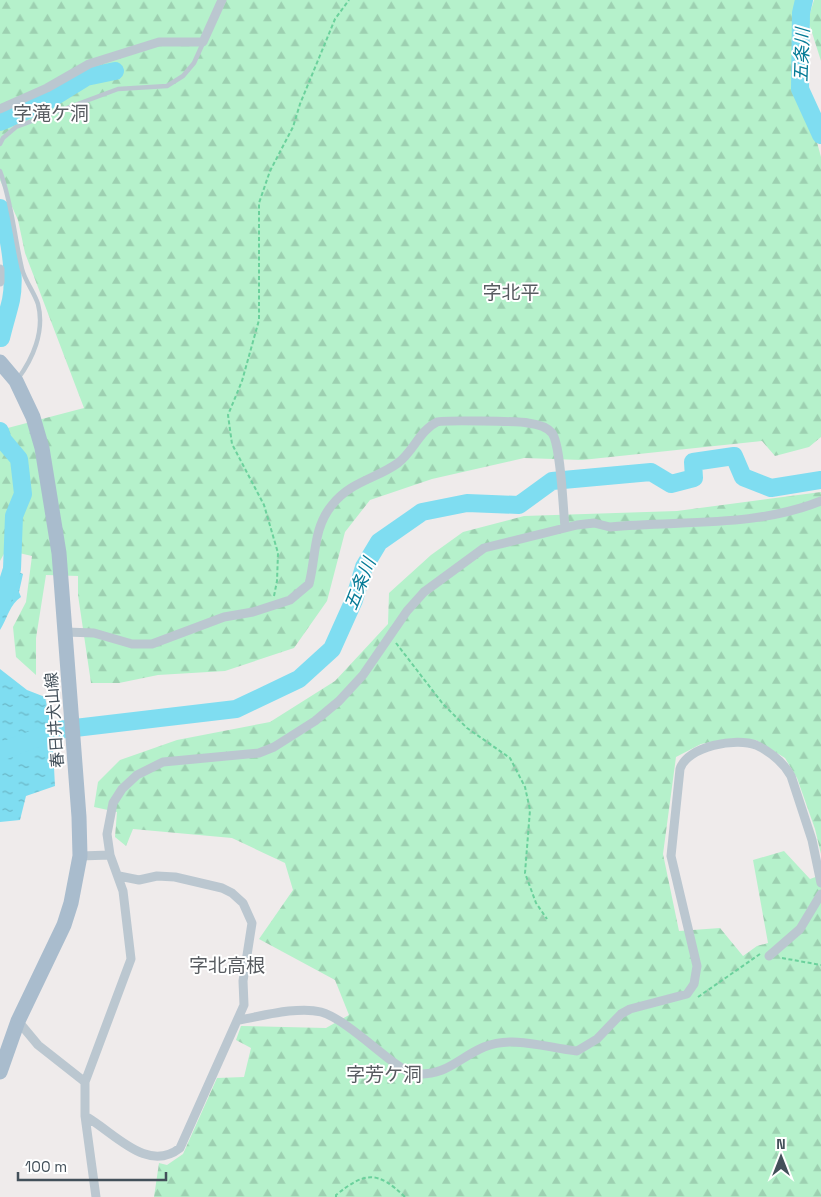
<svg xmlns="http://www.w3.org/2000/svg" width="821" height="1197" font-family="'Space Grotesk','Noto Sans JP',sans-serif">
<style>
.forest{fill:url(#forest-firs)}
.water{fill:url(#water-ripples)}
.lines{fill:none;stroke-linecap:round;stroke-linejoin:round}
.river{stroke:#7fddf1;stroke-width:18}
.path{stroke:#6bd19c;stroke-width:2;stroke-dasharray:4 2.5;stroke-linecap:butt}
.lane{stroke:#bbc7d0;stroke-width:4.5}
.street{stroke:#bbc7d0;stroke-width:9}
.primary{stroke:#a9bccd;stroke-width:15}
.labels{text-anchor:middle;stroke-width:4;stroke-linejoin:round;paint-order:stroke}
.street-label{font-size:16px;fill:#43505a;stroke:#fff}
.water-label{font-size:18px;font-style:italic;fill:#057b96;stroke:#fff}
.quarter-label{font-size:19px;fill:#585c61;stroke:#fff}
</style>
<defs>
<pattern id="forest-firs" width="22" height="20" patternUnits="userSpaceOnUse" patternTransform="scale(1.25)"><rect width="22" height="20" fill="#b5f1cb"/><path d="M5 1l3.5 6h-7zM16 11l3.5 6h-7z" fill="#9dd0b1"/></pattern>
<pattern id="water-ripples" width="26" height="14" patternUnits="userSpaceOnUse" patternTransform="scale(1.25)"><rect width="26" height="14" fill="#7fddf1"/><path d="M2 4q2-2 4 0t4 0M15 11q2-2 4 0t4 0" fill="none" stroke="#6ab6c6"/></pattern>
</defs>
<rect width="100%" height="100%" fill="#efebeb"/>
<path class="forest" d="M0,0H798L795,6L798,73L821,157V437L809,447L775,456L762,441L582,460L524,458L432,479L370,500L345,532L327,601L294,648L225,671L158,675L119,683H91L78,595V576L46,575L36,638V675L16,657L13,627L26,602L32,556L6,550L0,561V430L84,408L25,253L18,220L0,180Z
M814,0H821V61L808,20Z
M821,492V854L815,829L797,778L785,758L756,740L727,739L701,744L676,757L663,854L679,931L720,928L743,956L757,946L768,943L753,860L784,851L810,879L821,875V1197H154L159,1163L167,1165L183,1154L217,1078L244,1077L251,1048L236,1040L241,1026L326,1028L349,1015L335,980L259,939L293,890L285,863L232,838L133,829L126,846L115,837L117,812L94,807L98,782L120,760L177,740L270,722L335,681L388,624L389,593L431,555L463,532L524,516L677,511Z"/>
<path class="water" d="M4,565L23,574L19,592L21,597C10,604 7,619 0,630V583Z
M0,669L27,690L45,697L52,730L55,786L26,796L20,820L0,822Z"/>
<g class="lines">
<path class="river" d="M804,0L801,13L800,89L821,135
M0,122L44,103L86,77L115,71
M0,208C9,232 16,275 11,300C8,313 4,325 1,338
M0,431L3,440L19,459L23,494L14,516L12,569L0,607
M0,752L58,730L236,709L299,679L332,649L354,600L364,567L379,542L422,512L467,503L519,505L552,481L651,472L671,484L694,478L693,462L734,456L743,477L771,488L821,480"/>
<path class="path" d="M274,596L277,581L278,553L264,505L232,444L228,415L242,381L259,320V203L270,171L293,127L300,104L335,19L349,0
M396,643L443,704L467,728L510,758L525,787L530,810L525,873L536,903L547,919
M782,958L821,965
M698,997L760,954
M336,1197V1195C365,1172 377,1170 405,1197"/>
<path class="lane" d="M0,144L3,138L16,127L118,89L167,86L183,76L194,63L203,43
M0,171C12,203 14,235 22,269C25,281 34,292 38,304C45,331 33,359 17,380"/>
<path class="street" d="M0,109L47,88L89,64L159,42H203L222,0
M0,269V282
M66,632L94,633L132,644H152L224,617L253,612L290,600L309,584C316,557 313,528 332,505C351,481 376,479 398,463C413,452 420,430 437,422C443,420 519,421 528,423C536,424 547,427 552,433C561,445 563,509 565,527
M80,856L110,855
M769,956L800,929L821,894
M239,1020C262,1016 298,1006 321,1012C350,1020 398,1073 415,1074C447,1076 458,1058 484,1047C514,1035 547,1048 577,1051L597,1039L621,1014L630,1009L687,994L694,984L697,966L671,856L680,769C687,746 737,737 756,745C771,752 783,762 791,776L812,840L821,883
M18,1021L38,1045L85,1082
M85,1116C114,1132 147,1174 180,1148L244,1005L243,981L252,923L243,903L232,893L222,888L175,877L157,876L139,880L119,876
M96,1197L85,1116V1082L131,959L123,891L110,855L107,834L113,803L122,789L137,775L163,762L259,753L274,747L315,721L339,701L363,675L407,611L424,592L484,548L577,525L594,523L610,527C680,520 754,528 821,501"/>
<path class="primary" d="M0,362L16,381L33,417L42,448L59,553L79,817L80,856L71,903L64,925L18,1021L0,1072"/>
</g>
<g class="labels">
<g class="street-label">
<text transform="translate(54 720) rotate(-94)" y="6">春日井犬山線</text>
</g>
<g class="water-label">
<text transform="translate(802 55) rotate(-88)" y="6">五条川</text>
<text transform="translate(360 584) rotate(-68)" y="6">五条川</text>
</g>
<g class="quarter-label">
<text x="51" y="120">字滝ケ洞</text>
<text x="511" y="299">字北平</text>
<text x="227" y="972">字北高根</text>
<text x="384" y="1081">字芳ケ洞</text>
</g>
</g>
<g transform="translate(781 1157)" stroke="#ffffff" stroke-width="4" paint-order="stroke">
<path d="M0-4L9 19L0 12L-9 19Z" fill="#43505a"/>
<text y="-8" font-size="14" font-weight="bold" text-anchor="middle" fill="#43505a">N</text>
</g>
<path d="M18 1172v8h148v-8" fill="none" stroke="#43505a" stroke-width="2.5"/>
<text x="25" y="1172" font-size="15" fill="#43505a" stroke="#ffffff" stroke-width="4" paint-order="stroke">100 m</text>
</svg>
